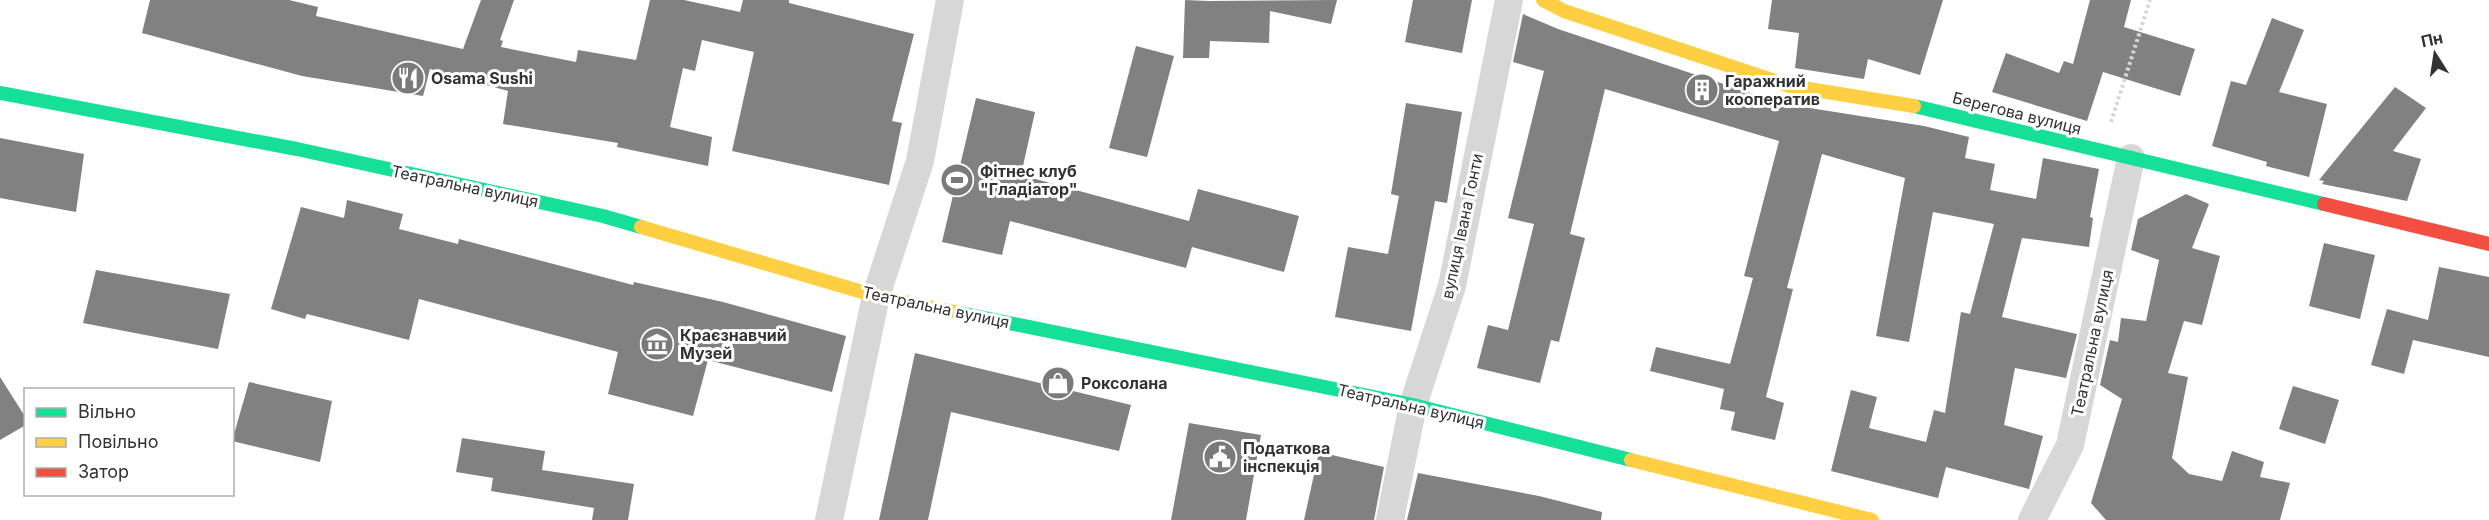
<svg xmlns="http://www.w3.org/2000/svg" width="2489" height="520" font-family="Inter,sans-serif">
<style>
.building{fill:#818181}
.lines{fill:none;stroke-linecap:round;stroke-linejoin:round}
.path{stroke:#d6d6d6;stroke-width:4;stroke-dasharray:3 3;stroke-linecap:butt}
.street{stroke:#d7d7d7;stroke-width:28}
.fast{stroke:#16e098;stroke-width:14}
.slow{stroke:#ffcf43;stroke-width:14}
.jam{stroke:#f24e42;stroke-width:14}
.labels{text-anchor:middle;stroke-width:6;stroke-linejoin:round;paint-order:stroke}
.poi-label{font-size:16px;font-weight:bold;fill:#333;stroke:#fff;text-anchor:start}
.street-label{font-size:16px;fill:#333;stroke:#fff}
</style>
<rect width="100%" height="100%" fill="#fff"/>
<path class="building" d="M150,0H289L318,7L316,16L463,49L481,0H514L500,40L503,41L501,47L576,62L578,50L636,60L650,0H684L740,12L743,0H789V3L914,34L892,121L902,123L889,185L732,151L754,52L702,40L695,71L683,68L670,127L712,137L708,166L617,147L618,143L503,124L508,91L430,69L423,96L302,76L142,33Z
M1185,0L1208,1L1337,0L1331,24L1270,11L1269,43L1210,41L1209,58H1183Z
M1413,0H1472L1462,53L1405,42Z
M1772,0H1943L1920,75L1868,59L1864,79L1795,68L1799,33L1768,29Z
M2090,0H2131L2124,27L2195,49L2180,96L2103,72L2087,121L1992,92L2006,53L2059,73L2064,61L2073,64Z
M1523,14L1558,29L1784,104L1924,126L1969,137L1965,158L1995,164L1990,190L2036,199L2043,158L2099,169L2090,217L2093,218L2089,247L2022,238L2002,317L2077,334L2066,378L2015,368L2004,425L2043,436L2029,489L1946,467L1938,498L1831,471L1851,390L1877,397L1869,428L1926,442L1934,410L1945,413L1961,312L1970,314L1994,224L1933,212L1909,342L1876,336L1905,178L1822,154L1787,288L1793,289L1766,397L1784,403L1775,440L1731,430L1735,412L1720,409L1724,389L1650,371L1656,347L1730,364L1753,278L1744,276L1779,141L1605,89L1570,234L1585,238L1559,342L1551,340L1540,383L1477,368L1488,325L1508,330L1534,224L1508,218L1544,71L1513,62Z
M2272,18L2304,30L2279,92L2327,104L2309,177L2266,166L2267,162L2212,146L2231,81L2246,85Z
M1136,46L1174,56L1147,157L1109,148Z
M2395,87L2426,108L2393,151L2421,159L2407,201L2322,184L2324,181L2319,180Z
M976,98L1035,112L1021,175L1189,221L1198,189L1299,216L1284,272L1192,247L1186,268L1010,221L1002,255L942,242Z
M1406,103L1462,112L1447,203L1435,201L1411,331L1335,317L1348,247L1388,254L1399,196L1391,194Z
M0,138L84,154L76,212L0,198Z
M2186,194L2209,204L2192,248L2220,256L2202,325L2184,321L2168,373L2188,377L2172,458L2189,474L2222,481L2232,451L2264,462L2260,477L2290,483L2280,520H2106L2091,503L2122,399L2100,385L2110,340L2118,342L2121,318L2146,321L2159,260L2131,250L2138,219Z
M347,200L403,214L399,229L458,244L459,239L633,285L634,282L723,302L846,336L832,392L708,360L693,416L608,394L618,352L419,299L409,340L307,314L305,319L271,309L301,207L344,218Z
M2324,243L2375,255L2360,319L2309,306Z
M2439,267L2489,277V357L2413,340L2404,374L2371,365L2387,309L2428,320Z
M96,270L230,294L218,349L83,323Z
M915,353L1131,405L1119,451L951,412L928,520H879Z
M0,377L26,418V425L0,440Z
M249,382L332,401L320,462L232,441Z
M2293,386L2339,400L2325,444L2279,429Z
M1189,423L1261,435L1246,520H1171Z
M462,438L545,451L542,470L634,484L628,520H592L594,508L491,491L493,478L456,472Z
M1319,452L1384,467L1374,520H1304Z
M1418,473L1539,496L1602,512L1601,520H1407Z"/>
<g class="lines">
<path class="path" d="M2111,122L2150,0"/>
<path class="street" d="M829,520L876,296L920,161L950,0
M1390,520L1413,405L1452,286L1509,0
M2032,520L2070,445L2131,158"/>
<path class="fast" d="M0,93L297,149L603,216L641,227
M1914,106L2324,204
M960,313L1413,405L1631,460"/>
<path class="slow" d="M1543,0L1564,11L1790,86L1914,106
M641,227L876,296L960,313
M1631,460L1872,520"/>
<path class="jam" d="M2324,204L2489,244"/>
</g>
<defs>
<g id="restaurant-disc" transform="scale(1.725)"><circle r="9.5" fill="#7a7a7a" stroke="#fff"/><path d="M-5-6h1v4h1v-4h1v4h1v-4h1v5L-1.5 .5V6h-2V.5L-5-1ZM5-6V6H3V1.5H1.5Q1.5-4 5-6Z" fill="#fff"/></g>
<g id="building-disc" transform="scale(1.725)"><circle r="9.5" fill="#7a7a7a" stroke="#fff"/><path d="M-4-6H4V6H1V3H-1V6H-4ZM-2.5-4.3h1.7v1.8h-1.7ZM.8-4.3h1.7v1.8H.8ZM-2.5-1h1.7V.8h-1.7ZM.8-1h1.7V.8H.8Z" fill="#fff"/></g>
<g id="stadium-disc" transform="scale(1.725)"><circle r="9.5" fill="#7a7a7a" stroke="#fff"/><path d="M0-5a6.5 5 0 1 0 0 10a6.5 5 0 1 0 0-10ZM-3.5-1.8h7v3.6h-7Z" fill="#fff"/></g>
<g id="museum-disc" transform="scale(1.725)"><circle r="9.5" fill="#7a7a7a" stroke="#fff"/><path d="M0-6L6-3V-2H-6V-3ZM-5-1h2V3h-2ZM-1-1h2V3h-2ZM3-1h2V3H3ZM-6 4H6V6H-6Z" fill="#fff"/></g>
<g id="shop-disc" transform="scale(1.725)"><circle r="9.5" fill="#7a7a7a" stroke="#fff"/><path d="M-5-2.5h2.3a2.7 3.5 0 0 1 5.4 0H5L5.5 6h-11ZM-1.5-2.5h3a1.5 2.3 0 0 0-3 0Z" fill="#fff"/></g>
<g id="civic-disc" transform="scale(1.725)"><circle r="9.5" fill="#7a7a7a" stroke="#fff"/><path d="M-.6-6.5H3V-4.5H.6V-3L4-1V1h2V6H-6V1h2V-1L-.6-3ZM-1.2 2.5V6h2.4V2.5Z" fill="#fff"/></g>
</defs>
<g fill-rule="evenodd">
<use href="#restaurant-disc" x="408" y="78"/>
<use href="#building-disc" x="1702" y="90"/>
<use href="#stadium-disc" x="957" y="180"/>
<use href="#museum-disc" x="657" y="344"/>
<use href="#shop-disc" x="1058" y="383"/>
<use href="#civic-disc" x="1220" y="457"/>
</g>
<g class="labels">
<g class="poi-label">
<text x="431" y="84">Osama Sushi</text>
<text x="1725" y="87">Гаражний<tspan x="1725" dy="18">кооператив</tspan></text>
<text x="980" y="177">Фітнес клуб<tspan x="980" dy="18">"Гладіатор"</tspan></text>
<text x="680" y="341">Краєзнавчий<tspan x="680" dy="18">Музей</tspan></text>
<text x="1081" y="389">Роксолана</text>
<text x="1243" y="454">Податкова<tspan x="1243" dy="18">інспекція</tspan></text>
</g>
<g class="street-label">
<text transform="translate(2017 113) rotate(14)" y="6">Берегова вулиця</text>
<text transform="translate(465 186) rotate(12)" y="6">Театральна вулиця</text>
<text transform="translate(1462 226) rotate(-78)" y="6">вулиця Івана Гонти</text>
<text transform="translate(936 307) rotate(12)" y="6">Театральна вулиця</text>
<text transform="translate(2092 343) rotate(-78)" y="6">Театральна вулиця</text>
<text transform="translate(1411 406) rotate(13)" y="6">Театральна вулиця</text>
</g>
</g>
<rect x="24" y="388" width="210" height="108" fill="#ffffff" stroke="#adadad" stroke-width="1.5"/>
<rect x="36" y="408" width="30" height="9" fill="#16e098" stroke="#adadad" stroke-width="1.5"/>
<text x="78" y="418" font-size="18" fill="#333333">Вільно</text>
<rect x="36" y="438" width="30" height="9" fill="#ffcf43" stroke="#adadad" stroke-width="1.5"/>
<text x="78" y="448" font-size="18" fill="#333333">Повільно</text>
<rect x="36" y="468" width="30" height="9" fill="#f24e42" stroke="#adadad" stroke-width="1.5"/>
<text x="78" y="478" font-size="18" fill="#333333">Затор</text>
<g transform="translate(2435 54) rotate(348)" stroke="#ffffff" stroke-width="4.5" paint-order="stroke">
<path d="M0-4.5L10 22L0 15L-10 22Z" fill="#333333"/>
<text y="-9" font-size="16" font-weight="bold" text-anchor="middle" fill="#333333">Пн</text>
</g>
</svg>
